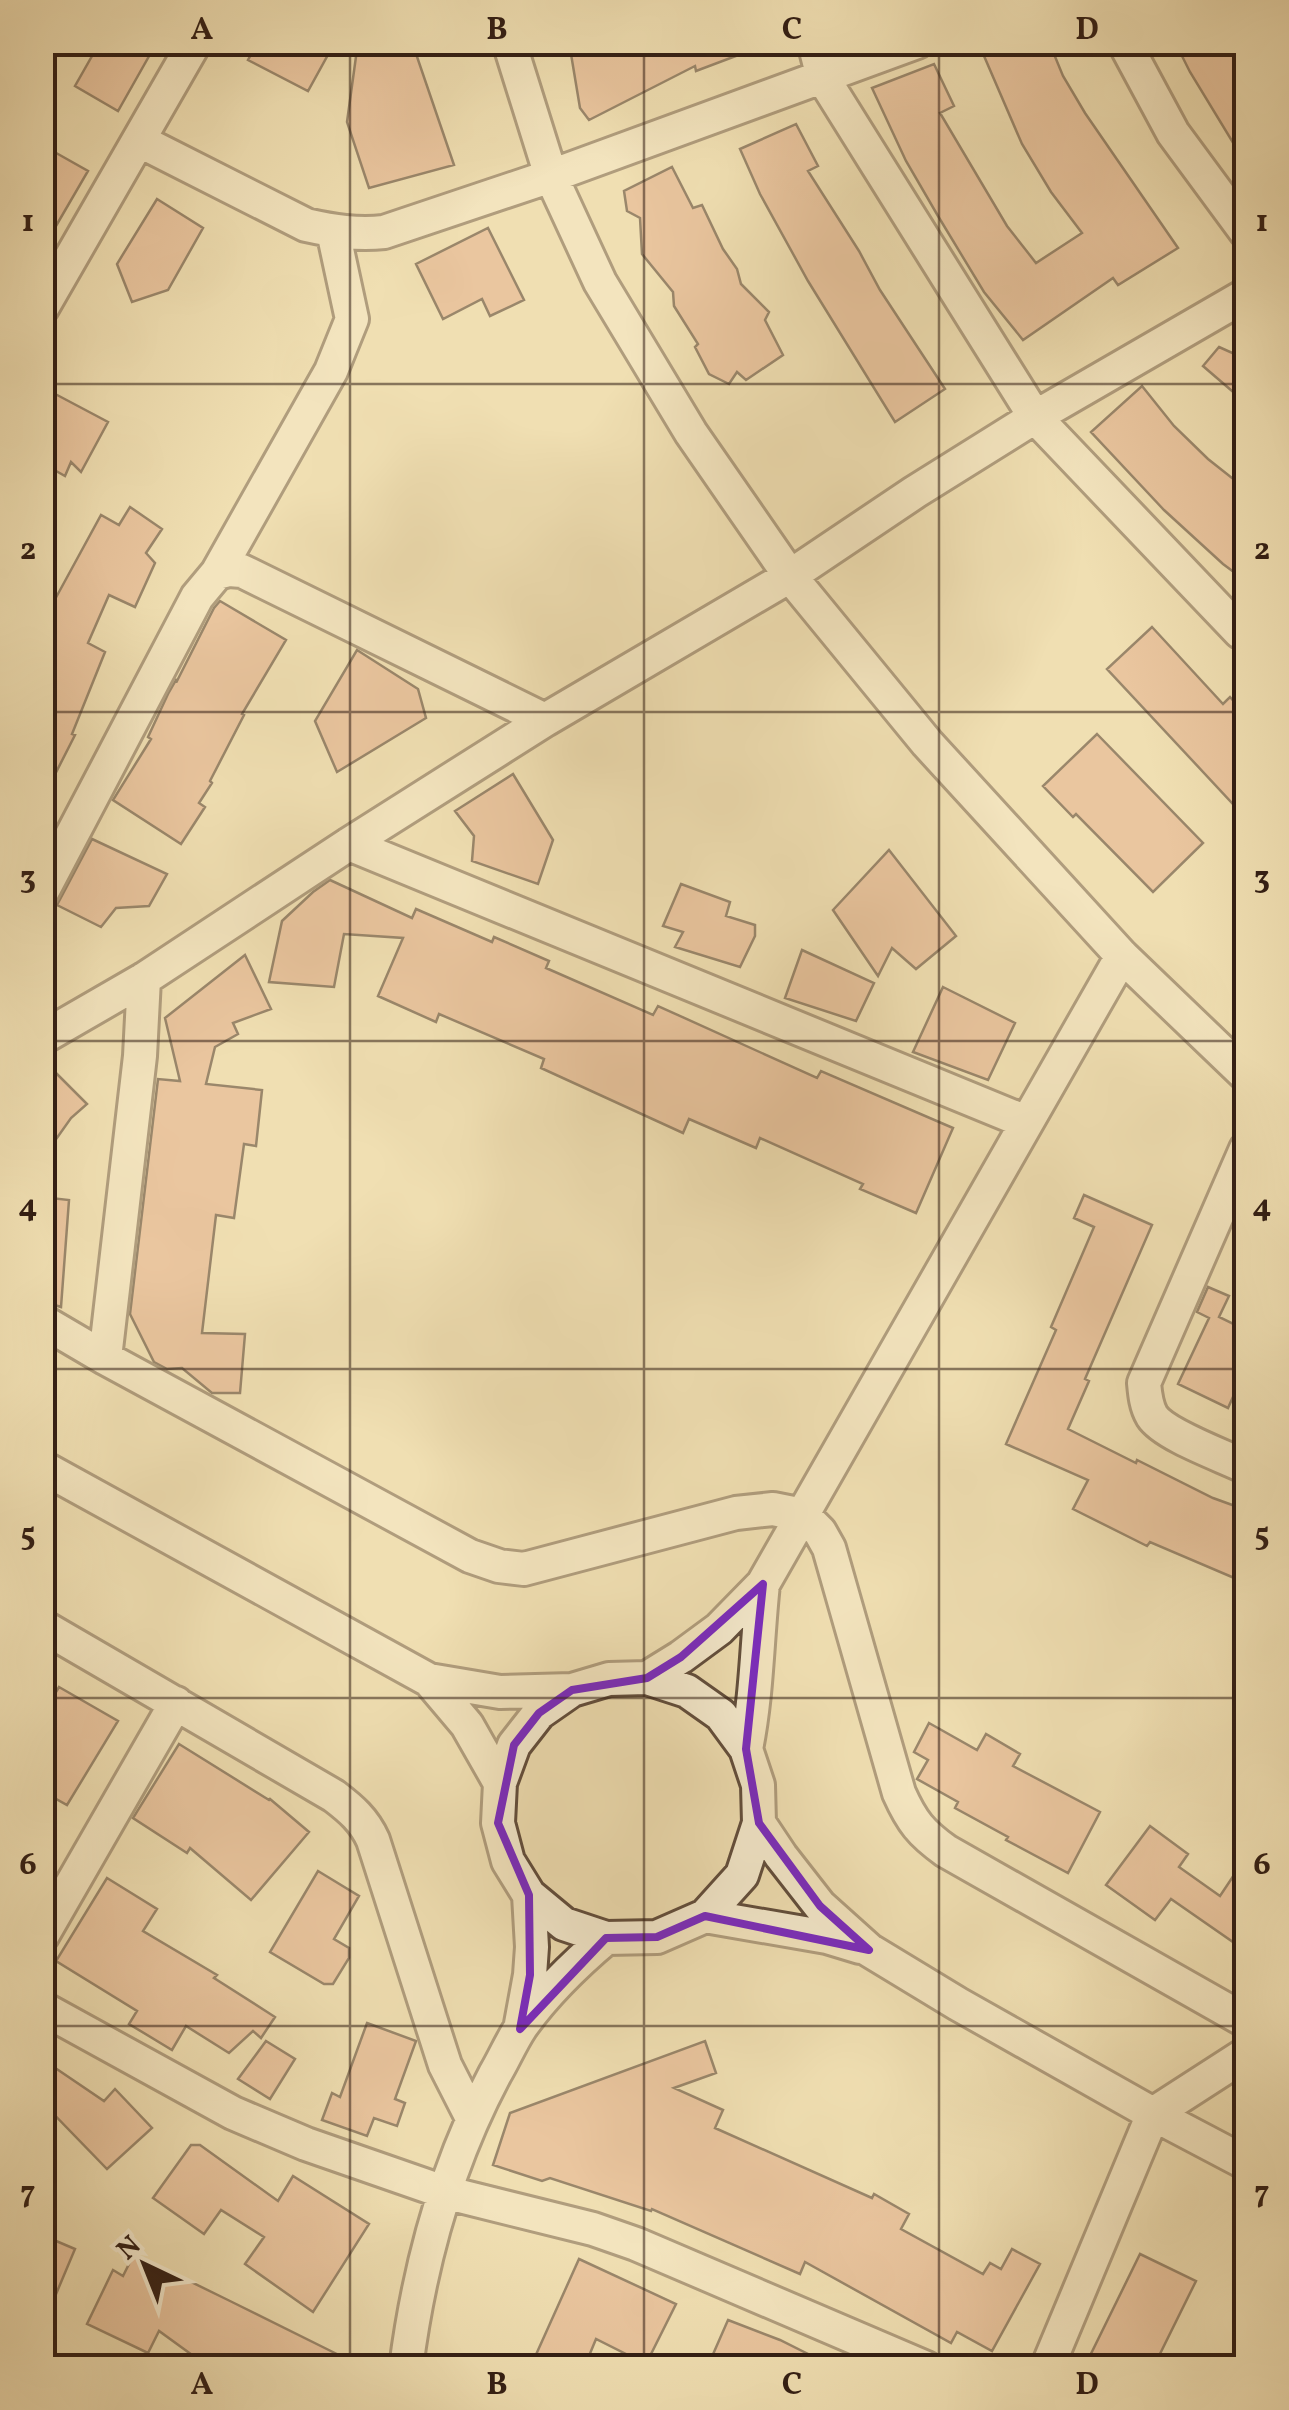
<svg xmlns="http://www.w3.org/2000/svg" width="1289" height="2410" font-family="Vollkorn,serif">
<style>
.building{fill:#e3a887;stroke:#321e14;stroke-width:2.5}
.lines{fill:none;stroke-linecap:round;stroke-linejoin:round}
.minor-casing{stroke:#624e3c;stroke-width:38}
.minor{stroke:#f5eacd;stroke-width:32}
.marked{fill:none;stroke:#7b2cbf;stroke-width:8;stroke-linejoin:round}
.grid{fill:none;stroke:#321e14;stroke-width:2.5;stroke-opacity:0.55}
.neatline{fill:none;stroke:#321e14;stroke-width:4}
.grid-label{font-size:32px;text-anchor:middle;font-weight:bold;fill:#321e14}
</style>
<rect width="100%" height="100%" fill="#f0dfb2"/>
<filter id="stains"><feTurbulence type="fractalNoise" baseFrequency=".002" numOctaves="4"/><feColorMatrix values="0 0 0 0 .2 0 0 0 0 .09 0 0 0 0 .02 0 0 0 .5 -.17"/></filter>
<radialGradient id="worn" r=".72"><stop offset=".6" stop-color="#630" stop-opacity="0"/><stop offset="1" stop-color="#630" stop-opacity=".3"/></radialGradient>
<path class="building" d="M100,42H157L118,111L75,86Z
M258,42H335L308,91L248,60Z
M358,42H412L454,165L369,188L347,122Z
M569,42H765V45L696,71L695,66L589,120L580,108Z
M978,42H1049L1063,76L1085,113L1178,248L1118,285L1113,278L1023,340L984,292L938,216L906,161L872,88L934,64L954,106L940,113L1007,226L1036,263L1082,233L1051,192L1022,144Z
M1175,42H1246V164L1190,72Z
M796,124L818,166L808,171L859,251L880,290L945,389L895,422L808,281L760,194L740,149Z
M42,145L88,171L42,250Z
M672,167L693,208L702,205L723,249L737,269L741,284L769,312L765,320L783,355L746,380L737,372L729,384L709,374L695,347L698,344L674,306L673,292L642,254L640,218L627,211L624,191Z
M157,199L203,228L168,290L132,302L117,264Z
M488,228L524,300L490,316L482,299L443,319L416,264Z
M1219,347L1246,359V403L1203,366Z
M1142,386L1174,426L1208,459L1246,489V581L1223,564L1164,510L1091,432Z
M42,387L108,422L81,472L71,462L65,476L42,463Z
M130,507L162,529L146,553L155,563L135,607L109,595L88,643L105,652L72,734L75,735L42,800V598L53,603L101,515L119,525Z
M220,601L286,640L242,714L244,715L210,781L212,783L199,803L205,807L181,844L113,800L151,739L148,737L168,694L176,680L177,681L214,608Z
M1152,627L1223,704L1230,697L1246,715V818L1107,669Z
M357,650L418,689L426,718L337,772L315,721Z
M1097,734L1203,843L1153,892L1076,814L1073,817L1043,786Z
M513,774L553,840L538,884L472,861L474,836L455,811Z
M92,839L167,874L149,906L116,908L101,927L57,905Z
M889,850L956,936L916,969L892,948L878,976L833,910Z
M330,880L412,918L416,909L492,942L494,937L549,961L546,968L653,1015L658,1006L817,1078L821,1071L953,1128L916,1213L860,1189L863,1184L760,1138L756,1148L689,1119L683,1133L541,1068L544,1059L439,1014L436,1022L378,996L403,938L344,934L334,987L269,982L282,921L313,892Z
M681,884L730,902L726,916L755,925V936L740,967L675,947L683,932L663,926Z
M802,950L874,983L856,1021L785,998Z
M245,955L271,1009L233,1023L238,1034L215,1047L206,1084L262,1090L256,1146L244,1144L234,1218L216,1215L202,1333L245,1334L240,1393H212L182,1368L167,1369L154,1362L130,1314L158,1079L180,1081L165,1018Z
M943,987L1015,1023L988,1080L913,1052Z
M42,1059L87,1104L71,1118L42,1159Z
M1084,1195L1152,1225L1085,1379L1089,1381L1068,1429L1136,1463L1137,1460L1213,1498L1246,1510V1583L1150,1542L1147,1546L1073,1509L1088,1480L1006,1444L1056,1330L1051,1327L1094,1227L1074,1218Z
M42,1197L69,1200L61,1307L42,1301Z
M1208,1287L1229,1296L1219,1317L1246,1330V1368L1228,1408L1178,1384L1209,1318L1197,1312Z
M59,1687L118,1721L67,1805L42,1791V1715Z
M929,1723L977,1750L986,1734L1020,1754L1013,1766L1100,1812L1068,1873L1006,1840L1008,1837L955,1808L958,1802L917,1779L928,1760L914,1752Z
M179,1744L269,1800L270,1799L309,1832L251,1900L190,1848L187,1853L133,1818Z
M1150,1826L1188,1854L1179,1867L1220,1896L1246,1857V1951L1171,1899L1155,1920L1106,1885Z
M318,1871L359,1896L334,1939L349,1948V1958L333,1984H324L270,1952Z
M107,1878L157,1909L143,1931L217,1975L214,1978L275,2017L261,2038L253,2031L229,2053L186,2026L172,2050L129,2024L137,2011L56,1961Z
M367,2023L416,2041L395,2099L405,2103L397,2126L374,2118L367,2136L322,2120L332,2093L340,2097Z
M266,2041L295,2059L270,2099L238,2079Z
M705,2041L716,2073L674,2088L723,2110L715,2128L872,2198L874,2194L909,2214L901,2229L983,2274L990,2263L1001,2269L1012,2249L1040,2264L992,2351L957,2332L951,2343L805,2262L800,2274L652,2209L651,2211L550,2178L542,2181L493,2165L510,2113Z
M42,2059L104,2101L115,2089L152,2128L107,2169L42,2102Z
M191,2145H200L278,2201L293,2176L369,2224L313,2312L245,2264L264,2237L221,2210L204,2234L153,2198Z
M42,2235L75,2249L43,2325H42Z
M134,2254L230,2301L365,2368H210L159,2331L148,2353L87,2324L113,2270L123,2276Z
M1140,2254L1196,2281L1153,2368H1084Z
M579,2259L676,2304L646,2364L596,2339L584,2368H530Z
M728,2320L780,2340L836,2368H707Z"/>
<g class="lines">
<g class="minor-casing">
<path id="minor" d="M509,42L551,176L600,282L691,433L790,576L927,743L1122,956L1246,1075
M814,42L823,78L1035,417L1240,632L1246,633
M1124,42L1173,133L1246,232
M140,141L306,225C333,231 357,235 384,232L551,176L917,42
M42,308L195,42
M217,573L229,570L242,571L545,720
M349,844L1026,1122
M42,892L197,597L217,573L331,371L352,319L333,231
M42,1038L144,979L349,844L545,720L790,576L915,492L1035,417L1246,295
M1246,1149L1144,1383C1145,1394 1146,1406 1152,1416C1164,1435 1224,1456 1246,1467
M42,1321L105,1358L470,1556L499,1566L524,1569L736,1513L773,1509L803,1515L820,1532L829,1548L899,1793C912,1822 921,1833 946,1851L1246,2021
M105,1358L140,1056L144,979
M42,1467L429,1680L500,1692L572,1690
M42,1626L334,1796C351,1809 364,1820 373,1840L445,2065L472,2118
M647,1678L681,1657L719,1629L763,1584L1122,956
M429,1680L467,1725L500,1783L498,1823L508,1861L529,1895L564,1924L606,1938L657,1937L705,1916L742,1875L759,1823L758,1785L746,1749L721,1715L687,1691L647,1678L609,1679L572,1690L539,1713L514,1745L500,1783
M746,1749C757,1694 757,1639 763,1584
M759,1823L781,1856L820,1906L869,1950L958,2004L1153,2114L1246,2163
M705,1916L827,1937L860,1947
M42,1936L176,1703
M42,2008L233,2113L306,2144L444,2192L593,2229L636,2244L926,2368
M521,2024L530,1975L532,1947L529,1895
M42,2367L43,2368
M406,2368C419,2266 447,2164 495,2074C504,2059 511,2042 521,2027C545,1993 574,1965 606,1938
M1047,2368L1153,2114L1246,2054"/>
</g>
<use href="#minor" class="minor"/>
</g>
<path d="M0 0H1289V2410H0ZM763,1584L746,1749L759,1823L820,1906L869,1950L705,1916L657,1937L606,1938L520,2029L530,1975L529,1895L498,1823L514,1745L539,1713L572,1690L647,1678L681,1657Z" fill="#f0dfb2" fill-opacity=".55" fill-rule="evenodd"/>
<path class="marked" d="M763,1584L746,1749L759,1823L820,1906L869,1950L705,1916L657,1937L606,1938L520,2029L530,1975L529,1895L498,1823L514,1745L539,1713L572,1690L647,1678L681,1657Z"/>
<path class="grid" d="M350,42V2368M644,42V2368M939,42V2368M42,384H1246M42,712H1246M42,1041H1246M42,1369H1246M42,1698H1246M42,2026H1246"/>
<rect width="1289" height="2410" fill="none" stroke="#f0dfb2" stroke-width="110"/>
<g transform="translate(145 2265) rotate(317)" stroke="#f5eacd" stroke-width="8" paint-order="stroke">
<path d="M0-8L18 38L0 25L-18 38Z" fill="#321e14"/>
<text y="-15" font-size="28" font-weight="bold" text-anchor="middle" fill="#321e14">N</text>
</g>
<rect x="55" y="55" width="1179" height="2300" class="neatline"/>
<g class="grid-label">
<text x="202" y="39">A</text>
<text x="497" y="39">B</text>
<text x="792" y="39">C</text>
<text x="1087" y="39">D</text>
<text x="28" y="231">1</text>
<text x="1262" y="231">1</text>
<text x="28" y="559">2</text>
<text x="1262" y="559">2</text>
<text x="28" y="888">3</text>
<text x="1262" y="888">3</text>
<text x="28" y="1216">4</text>
<text x="1262" y="1216">4</text>
<text x="28" y="1545">5</text>
<text x="1262" y="1545">5</text>
<text x="28" y="1874">6</text>
<text x="1262" y="1874">6</text>
<text x="28" y="2202">7</text>
<text x="1262" y="2202">7</text>
<text x="202" y="2394">A</text>
<text x="497" y="2394">B</text>
<text x="792" y="2394">C</text>
<text x="1087" y="2394">D</text>
</g>
<rect width="100%" height="100%" filter="url(#stains)"/>
<rect width="100%" height="100%" fill="url(#worn)"/>
</svg>
